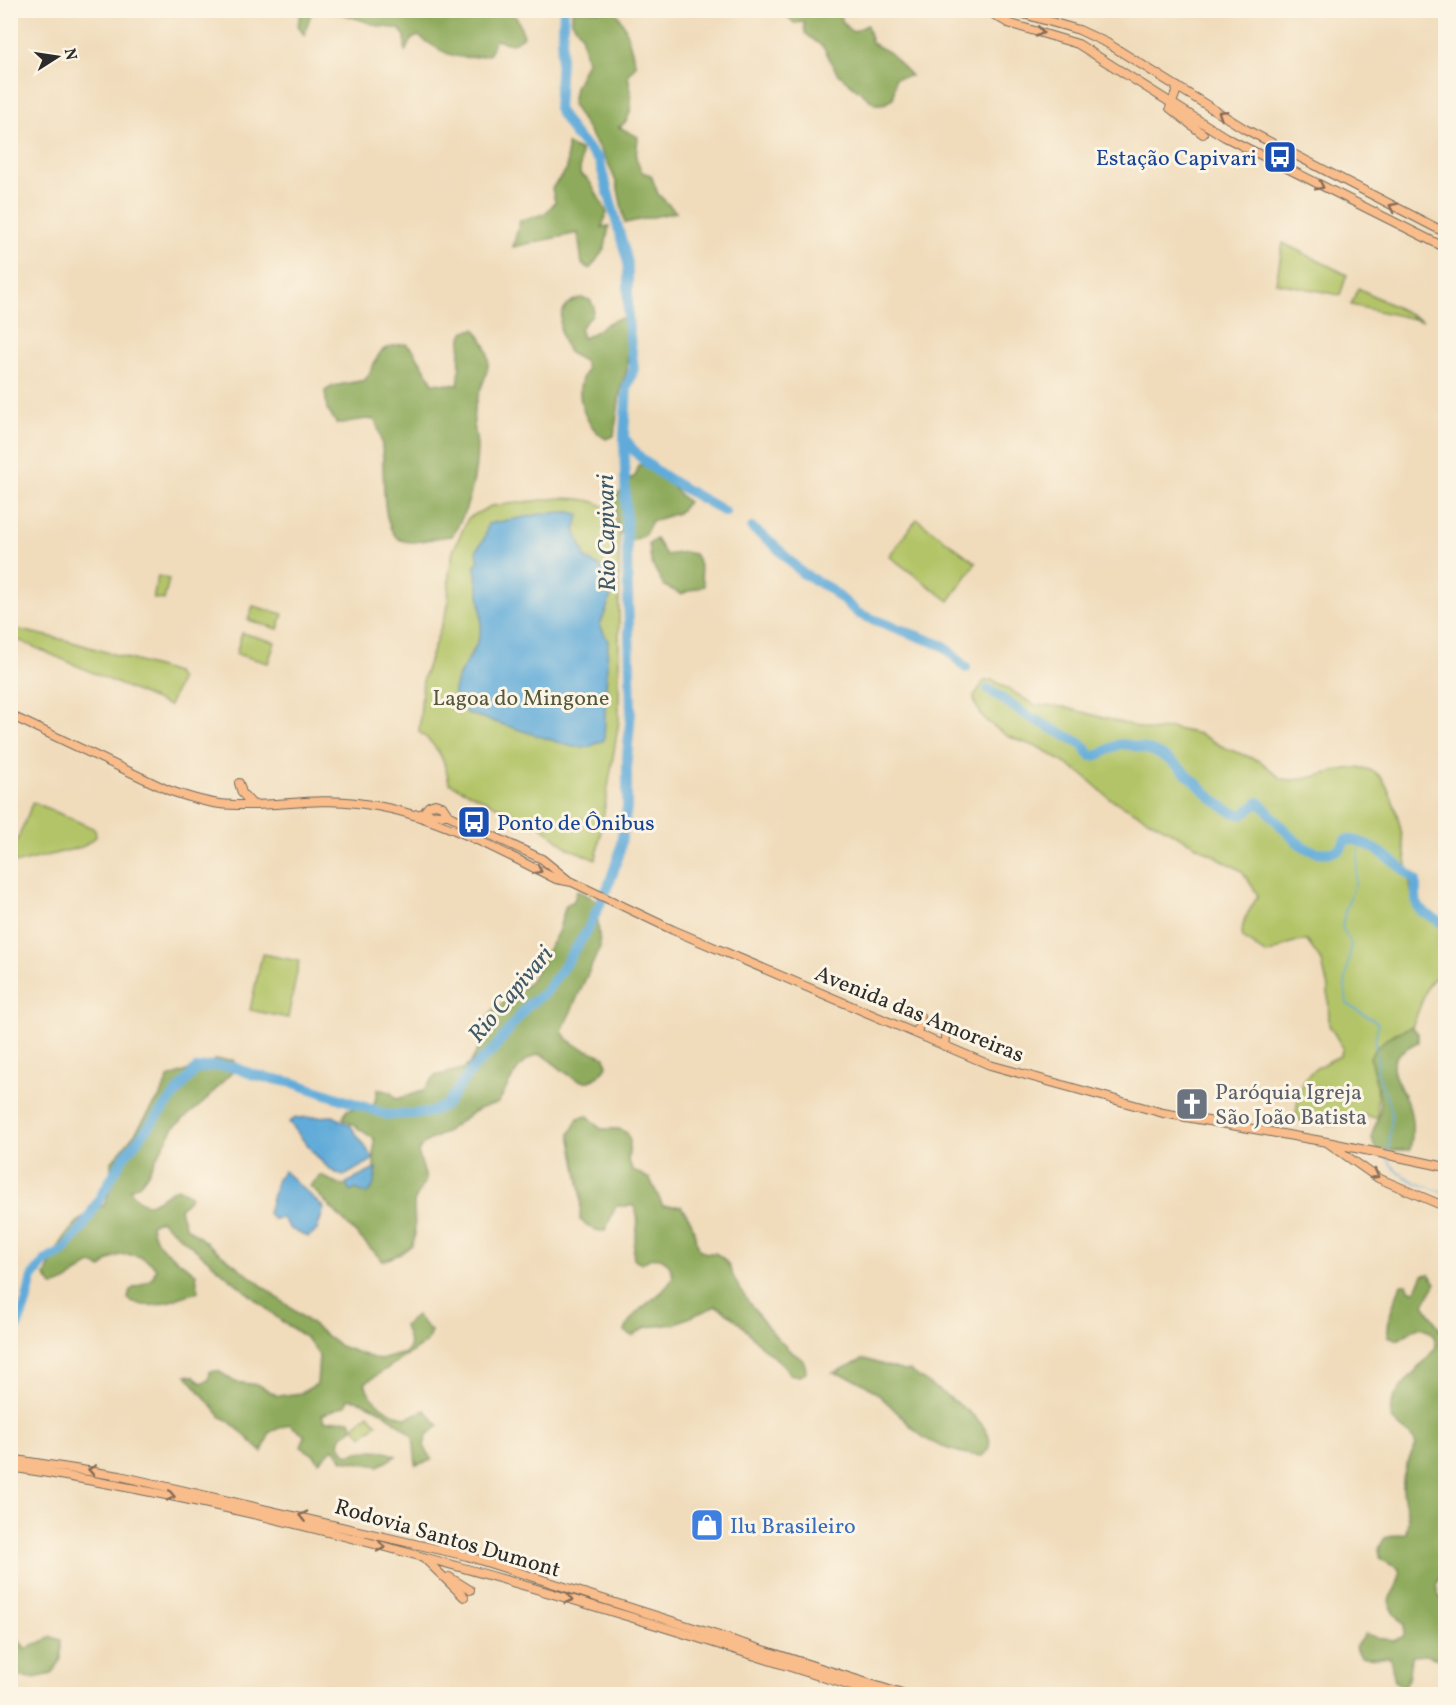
<svg xmlns="http://www.w3.org/2000/svg" width="1456" height="1705" font-family="Vollkorn,serif">
<style>
.green{fill:#b3c468;stroke:#6f784a;stroke-width:1.5}
.forest{fill:#8eaa5c;stroke:#5c6a44;stroke-width:1.5}
.water{fill:#61abd9;stroke:#466b82;stroke-width:1.5}
.lines{fill:none;stroke-linecap:round;stroke-linejoin:round}
.stream{stroke:#61abd9;stroke-width:1.5}
.river{stroke:#61abd9;stroke-width:10}
.major-casing{stroke:#70695d;stroke-width:10}
.highway-casing{stroke:#70695d;stroke-width:10}
.major{stroke:#f9bc8b;stroke-width:8}
.highway{stroke:#f9bc8b;stroke-width:8}
.oneway{stroke:#886c56}
.labels{text-anchor:middle;stroke-width:6;stroke-linejoin:round;paint-order:stroke}
.transit-label{font-size:22px;fill:#164399;stroke:#fcf5e5;text-anchor:end}
.park-label{font-size:22px;fill:#54593d;stroke:#fcf5e5}
.street-label{font-size:22px;fill:#2b2b2b;stroke:#fcf5e5}
.worship-label{font-size:22px;fill:#5b616d;stroke:#fcf5e5;text-anchor:start}
.shop-label{font-size:22px;fill:#366cbe;stroke:#fcf5e5;text-anchor:start}
.water-label{font-size:24px;font-style:italic;fill:#3e5868;stroke:#fcf5e5}
</style>
<rect width="100%" height="100%" fill="#fcf5e5"/>
<filter id="ink" filterUnits="userSpaceOnUse"><feTurbulence type="fractalNoise" baseFrequency=".0167" numOctaves="2"/><feDisplacementMap in="SourceGraphic" scale="12" xChannelSelector="R" yChannelSelector="G"/><feConvolveMatrix kernelMatrix="1 2 1 2 8 2 1 2 1" color-interpolation-filters="sRGB"/></filter>
<filter id="wash" filterUnits="userSpaceOnUse"><feTurbulence type="fractalNoise" baseFrequency=".008" numOctaves="4" result="noise"/><feDisplacementMap in="SourceGraphic" scale="24" xChannelSelector="R" yChannelSelector="G"/><feGaussianBlur stdDeviation="1.35" result="paint"/><feColorMatrix in="noise" values="0 0 0 0 0 0 0 0 0 0 0 0 0 0 0 0 0 1.4 0 .05"/><feComposite in="paint" operator="in"/></filter>
<g filter="url(#wash)">
<rect width="100%" height="100%" fill="#f0dcbb"/>
<path class="green" d="M1283,243L1347,275L1340,295L1276,283Z
M1358,288L1423,321L1351,305Z
M559,498C587,499 611,499 619,530V721L596,860L568,848L536,822L513,814L449,783C445,759 438,746 419,732L423,679L448,606L449,575L453,551L468,518L491,506Z
M917,519L976,563L949,601L889,556Z
M158,576L169,579L164,600L153,598Z
M253,606L283,614L278,629L248,620Z
M16,629L69,641L176,673L180,680L169,706L11,637Z
M242,633L275,642L268,663L236,654Z
M993,680L1035,705L1064,707L1152,731L1171,728L1200,734L1225,748L1260,761L1282,779C1308,783 1329,770 1354,768C1365,767 1377,771 1383,780C1403,811 1406,870 1414,906L1433,921H1445L1446,967L1428,985L1412,1028L1394,1033L1374,1049L1378,1118L1362,1115L1336,1125L1301,1122L1296,1115C1299,1077 1307,1071 1340,1056L1343,1048L1329,1025L1328,988L1322,962L1307,941C1284,940 1285,950 1266,954L1243,938C1239,921 1251,910 1258,895L1242,871L1109,798L1082,774L1042,749L1007,736L985,720L975,704L974,696L984,681Z
M33,802L95,829L96,837L82,847L18,863L14,862V848Z
M262,954L299,961L288,1018L250,1010Z
M369,1414L377,1424L362,1436L354,1426Z"/>
<path class="forest" d="M507,11L517,18L524,36L512,44L495,40L490,54C458,63 444,54 418,36L412,39L405,52V36L399,29C391,27 382,28 375,25C356,19 332,6 311,14L304,35L298,25L301,11Z
M572,11H616L625,27L636,65L628,75C631,91 636,118 619,127L638,137L636,158L642,172L651,175L658,194L676,212L625,223L617,184L608,163L572,104L575,87L587,62L581,34L572,21Z
M770,11H839C841,20 844,27 853,32L867,25L872,43L890,53L911,76L895,78L894,96L891,100L884,104H875L837,73L824,48L805,33L804,22L794,23L788,17Z
M567,144L581,151L580,174L588,179L607,212L602,227L609,226L605,248L590,269L582,264L578,233L513,247L520,220L545,214L555,202L552,188L567,169Z
M581,298L590,300L594,307L592,315L580,328L583,338C599,333 611,315 629,318L627,370L621,388L614,436L606,439C584,427 571,389 587,370L584,361L569,353C557,334 554,304 581,298Z
M475,329C503,365 480,377 474,411C472,423 477,436 477,448C476,480 469,510 452,536C437,536 416,546 401,540C379,531 385,468 382,447C381,438 379,429 375,420L366,419L337,424L327,409L325,391L333,386L365,380C381,357 373,346 406,344L414,351L433,383L458,385C462,367 456,344 465,331Z
M638,465C659,464 671,489 688,502L678,513L652,521L644,536L628,542C617,533 613,508 616,494L625,490L628,481L636,475Z
M656,539L666,555L685,552L694,554L699,562L704,586L681,594L664,586L651,562L649,544Z
M577,890L596,900L600,947L562,1031C569,1047 590,1050 605,1057L607,1066C585,1100 565,1069 541,1054C518,1058 510,1084 498,1103C471,1109 466,1119 444,1133C432,1141 427,1137 418,1152L426,1179L414,1202L415,1235L412,1245L400,1254L383,1261L310,1186L321,1175L337,1184L355,1188L374,1170V1139L343,1118L347,1110L374,1105L378,1089L390,1092L397,1099L423,1091L435,1076L463,1069L470,1064L486,1034L482,1026L493,1010L518,993L531,980L558,932L566,905L574,901Z
M1411,1027L1418,1033V1042C1377,1061 1396,1074 1408,1104C1414,1119 1413,1135 1410,1150H1378C1364,1134 1379,1126 1380,1110C1381,1093 1373,1074 1370,1057C1378,1042 1396,1032 1411,1027Z
M215,1060H233L237,1067L203,1103L174,1127L146,1176L140,1184L130,1189C147,1219 157,1196 178,1188L186,1192L191,1197L180,1209L185,1226L340,1346L379,1360L406,1353L410,1344L404,1326L416,1316L431,1331L427,1342L365,1383C370,1402 388,1413 407,1418L425,1410L439,1426L427,1435L424,1446L432,1460L416,1465L413,1437C398,1422 371,1400 348,1399L346,1405L322,1415L324,1421L350,1420L353,1428L341,1437L339,1444L347,1455C365,1450 379,1447 396,1456L379,1466L343,1460L334,1448L319,1462L314,1455L301,1447L305,1436L289,1424L270,1432L262,1452C251,1443 232,1420 221,1417L186,1375L194,1376L201,1383L209,1380L210,1371H219L235,1382L259,1385L278,1396L301,1393L317,1384L319,1355L306,1338L280,1320L160,1220L151,1225C155,1250 178,1258 196,1274L198,1292C174,1297 152,1315 128,1299L130,1290C142,1282 153,1284 156,1268C141,1251 115,1249 102,1268L92,1264C76,1270 70,1285 52,1286L45,1276C57,1246 73,1217 104,1205L111,1187V1163L136,1132L162,1093L168,1078Z
M588,1116L601,1129H619L627,1133L630,1141L628,1160L633,1170L650,1179L663,1206H681L691,1221L699,1249L706,1253H715C730,1261 729,1269 736,1282C744,1297 756,1312 766,1325C772,1332 782,1343 788,1349C798,1358 806,1357 806,1373L799,1376L790,1374C780,1358 771,1357 759,1344C746,1330 733,1314 716,1306L674,1324L647,1327L632,1336L625,1331C634,1305 662,1300 673,1277C670,1259 657,1251 642,1264L634,1260C630,1240 644,1226 634,1206H616L605,1231H595L580,1220L581,1193L570,1134L578,1118Z
M1429,1274L1436,1283L1424,1304L1445,1338L1446,1568L1436,1585L1439,1596L1445,1601V1661L1425,1655L1413,1656C1407,1665 1412,1676 1405,1686L1399,1685L1395,1681L1390,1658L1361,1657L1355,1647L1365,1634L1393,1641L1404,1636V1624C1376,1593 1396,1602 1400,1573L1398,1568C1382,1561 1371,1557 1385,1538L1406,1533C1411,1515 1404,1507 1403,1490C1401,1474 1409,1459 1416,1445C1413,1432 1398,1431 1392,1418C1382,1395 1426,1365 1436,1346C1435,1335 1429,1328 1418,1327L1398,1340L1388,1336C1387,1315 1395,1302 1401,1284H1407L1410,1290L1415,1291L1423,1275Z
M864,1359L904,1371L910,1370C928,1388 1014,1426 983,1456C964,1455 932,1446 918,1433C892,1409 871,1378 833,1373Z
M10,1630L26,1649L52,1637L61,1640V1659L52,1674L33,1678L11,1676Z"/>
<path class="water" d="M571,512L579,515L575,530L586,559C623,576 613,593 600,625L608,641L604,740L589,747H573L467,713L454,701C450,673 479,655 481,627C483,607 477,586 475,566L479,560L476,551L485,537L488,524L546,513Z
M333,1116L350,1125L373,1158L371,1161L344,1176C325,1173 301,1136 289,1122L296,1118Z
M375,1169H377C374,1180 376,1188 366,1194L356,1189L350,1192L346,1183Z
M284,1171L324,1208L317,1230L308,1237L290,1229L282,1218L273,1219L268,1213L277,1179Z"/>
<g class="lines">
<path class="stream" d="M1360,841L1355,884L1345,911L1342,928L1351,944L1345,986L1347,1004L1378,1023L1375,1042L1378,1060L1377,1071L1392,1113L1388,1153
M1387,1157C1395,1178 1426,1187 1446,1193"/>
<path class="river" d="M627,441C644,470 696,494 725,512
M752,528L771,542L802,573L829,588L859,614L944,646L966,668
M988,689L1026,715L1082,744L1091,756C1102,757 1110,746 1121,744C1126,744 1134,746 1139,747C1188,757 1206,808 1242,815L1259,802C1282,824 1303,865 1341,849L1345,840C1364,836 1402,867 1416,881C1415,922 1420,904 1446,927
M10,1345L26,1303L32,1277L46,1260L62,1252L83,1227L123,1158L196,1069L212,1066L234,1067L254,1075L294,1083L388,1115L428,1113L446,1105L473,1068L494,1049L528,1005L545,993L560,972L587,931L608,887L619,855L627,807V757L631,711L624,435L627,387L634,369L628,320V263L599,160L575,135L558,109L564,10"/>
</g>
</g>
<g filter="url(#ink)">
<g class="lines">
<g class="major-casing">
<path id="major" d="M986,10L1008,23L1078,44L1225,137L1446,248
M1010,10L1079,30L1107,43L1245,129L1446,233
M1178,87L1170,108L1203,134
M10,715L168,790C185,796 203,802 220,804C266,809 312,797 357,803C429,811 492,847 556,879L572,882L673,930L990,1065L1163,1113L1327,1142L1446,1167
M239,783L242,793L252,804
M417,814L448,815L542,859L568,880
M421,816L429,806L435,804L442,806L448,815
M917,1033L921,1017
M944,1046L946,1029
M1328,1143L1378,1178L1446,1207"/>
</g>
<g class="highway-casing">
<path id="highway" d="M10,1459L120,1476L467,1556L902,1694
M10,1467C306,1512 592,1604 876,1694
M424,1558L464,1597
M449,1577L470,1590"/>
</g>
<use href="#major" class="major"/>
<use href="#highway" class="highway"/>
</g>
<defs><path id="oneway-chevron" d="M-2-3.5L2.5 0L-2 3.5" fill="none" stroke-width="1.6" stroke-linecap="round" stroke-linejoin="round" transform="scale(1.5)"/></defs>
<g class="oneway">
<use href="#oneway-chevron" transform="translate(1040 32) rotate(13)"/>
<use href="#oneway-chevron" transform="translate(1222 114) rotate(-148)"/>
<use href="#oneway-chevron" transform="translate(1320 186) rotate(26)"/>
<use href="#oneway-chevron" transform="translate(1393 207) rotate(-153)"/>
<use href="#oneway-chevron" transform="translate(538 870) rotate(26)"/>
<use href="#oneway-chevron" transform="translate(1375 1175) rotate(30)"/>
<use href="#oneway-chevron" transform="translate(92 1470) rotate(-170)"/>
<use href="#oneway-chevron" transform="translate(171 1496) rotate(12)"/>
<use href="#oneway-chevron" transform="translate(303 1516) rotate(-167)"/>
<use href="#oneway-chevron" transform="translate(381 1547) rotate(13)"/>
<use href="#oneway-chevron" transform="translate(569 1599) rotate(17)"/>
</g>
</g>
<defs>
<g id="bus-square" transform="scale(1.725)"><rect x="-9" y="-9" width="18" height="18" rx="4" fill="#1a4fb4" stroke="#fcf5e5"/><path d="M-5-6H5V4H4V6H2V4H-2V6H-4V4H-5ZM-3.5-4V0h7V-4ZM-3.5 1.2v1.5H-2V1.2ZM2 1.2v1.5H3.5V1.2Z" fill="#fff"/></g>
<g id="church-square" transform="scale(1.725)"><rect x="-9" y="-9" width="18" height="18" rx="4" fill="#6b7280" stroke="#fcf5e5"/><path d="M-1.2-6h2.4v3.5h3.3v2.4h-3.3V6h-2.4V-.1h-3.3v-2.4h3.3Z" fill="#fff"/></g>
<g id="shop-square" transform="scale(1.725)"><rect x="-9" y="-9" width="18" height="18" rx="4" fill="#3f7fe0" stroke="#fcf5e5"/><path d="M-5-2.5h2.3a2.7 3.5 0 0 1 5.4 0H5L5.5 6h-11ZM-1.5-2.5h3a1.5 2.3 0 0 0-3 0Z" fill="#fff"/></g>
</defs>
<g fill-rule="evenodd">
<use href="#bus-square" x="1280" y="157"/>
<use href="#bus-square" x="474" y="822"/>
<use href="#church-square" x="1192" y="1104"/>
<use href="#shop-square" x="707" y="1525"/>
</g>
<g class="labels">
<g class="transit-label">
<text x="1257" y="165">Estação Capivari</text>
<text x="497" y="830" text-anchor="start">Ponto de Ônibus</text>
</g>
<g class="park-label">
<text x="521" y="705">Lagoa do Mingone</text>
</g>
<g class="street-label">
<text transform="translate(920 1013) rotate(22)" y="8">Avenida das Amoreiras</text>
<text transform="translate(448 1537) rotate(16)" y="8">Rodovia Santos Dumont</text>
</g>
<g class="worship-label">
<text x="1215" y="1099">Paróquia Igreja<tspan x="1215" dy="25">São João Batista</tspan></text>
</g>
<g class="shop-label">
<text x="730" y="1533">Ilu Brasileiro</text>
</g>
<g class="water-label">
<text transform="translate(606 533) rotate(-91)" y="8">Rio Capivari</text>
<text transform="translate(510 994) rotate(-50)" y="8">Rio Capivari</text>
</g>
</g>
<rect width="1456" height="1705" fill="none" stroke="#fcf5e5" stroke-width="36"/>
<g transform="translate(57 57) rotate(78)" stroke="#fcf5e5" stroke-width="4.5" paint-order="stroke">
<path d="M0-4.5L10 22L0 15L-10 22Z" fill="#2b2b2b"/>
<text y="-9" font-size="16" font-weight="bold" text-anchor="middle" fill="#2b2b2b">N</text>
</g>
</svg>
